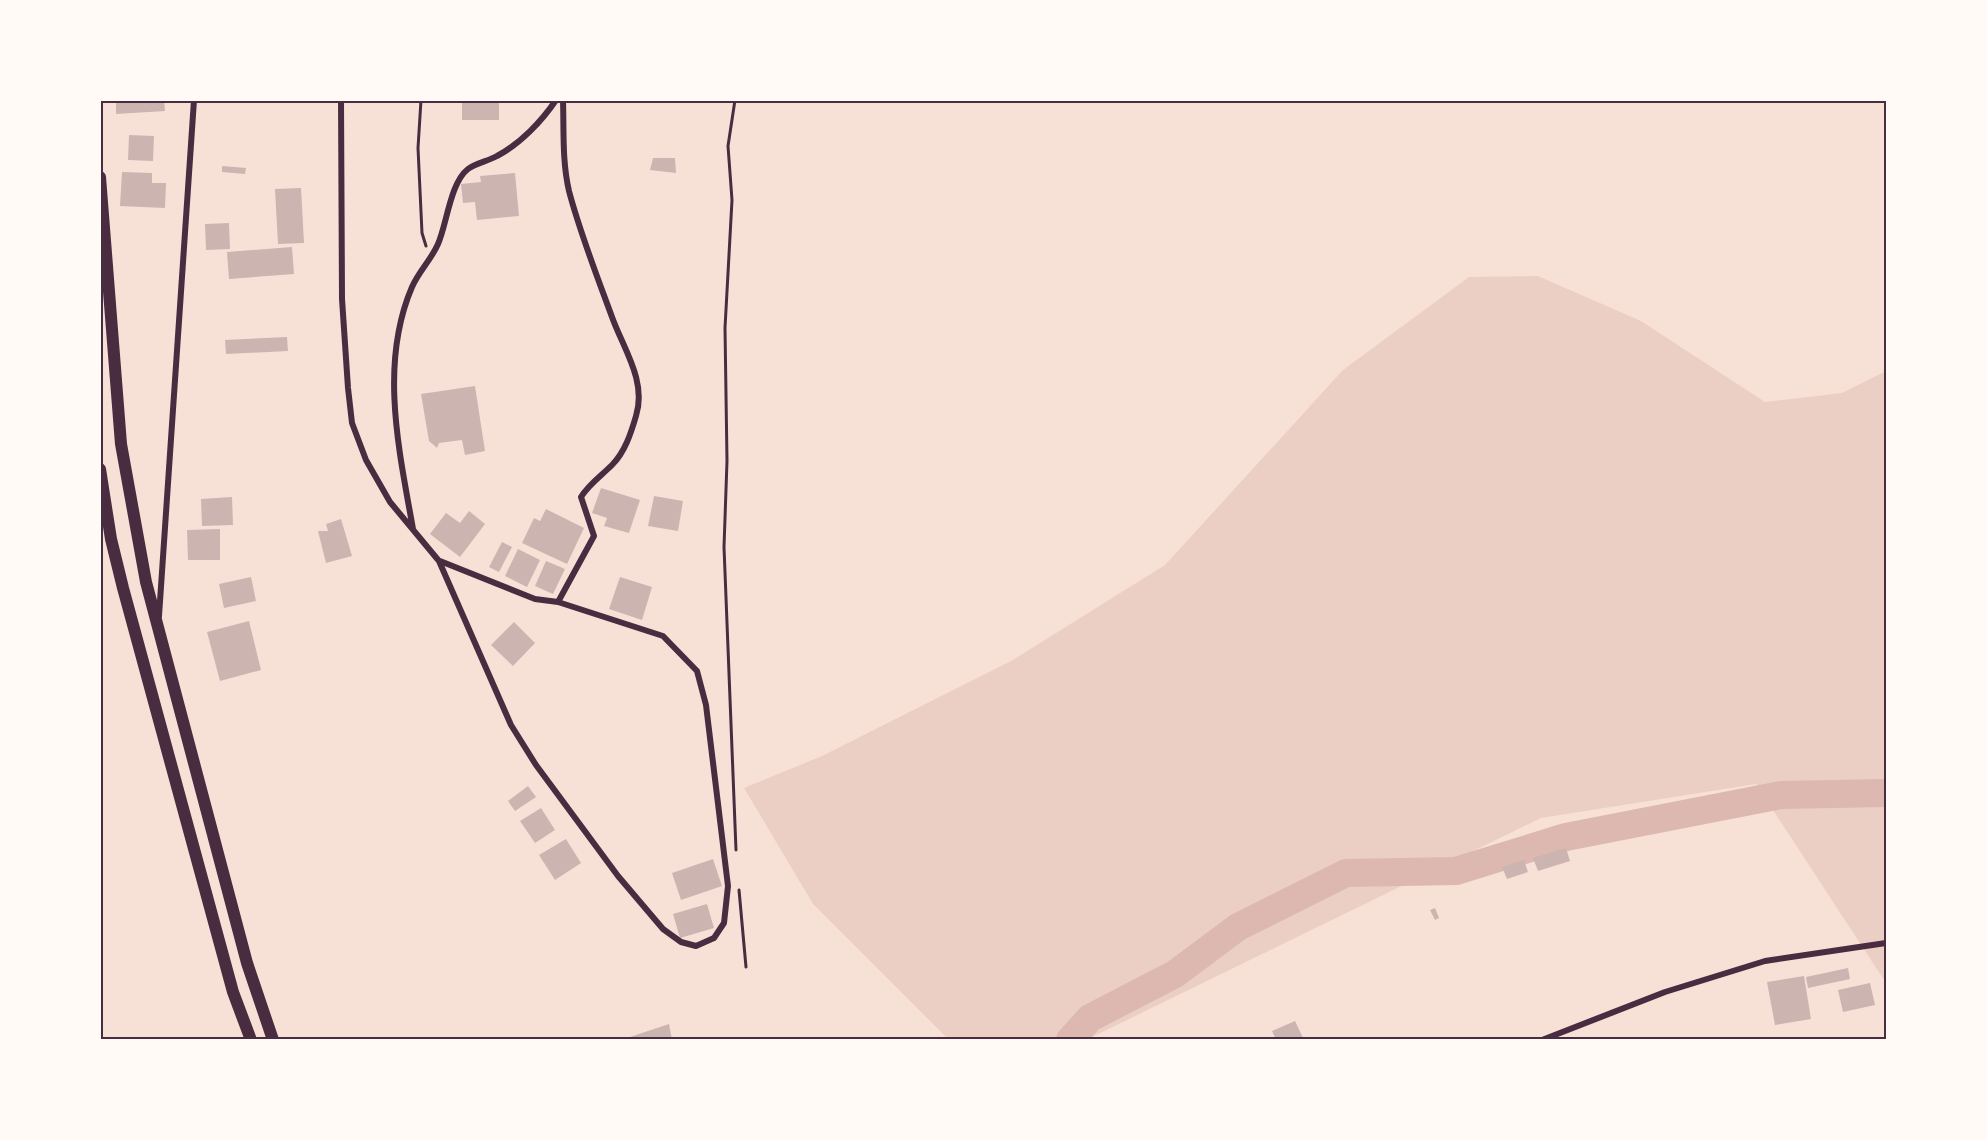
<svg xmlns="http://www.w3.org/2000/svg" width="1987" height="1140" font-family="'Noto Serif',serif">
<style>
.green{fill:#ebcfc5}
.lines{fill:none;stroke-linecap:round;stroke-linejoin:round}
.river{stroke:#dcb8b0;stroke-width:28}
.building{fill:#ccb4b1}
.path{stroke:#4a2c40;stroke-width:3}
.minor{stroke:#4a2c40;stroke-width:6}
.secondary{stroke:#4a2c40;stroke-width:12}
.neatline{fill:none;stroke:#4a2c40;stroke-width:2}
</style>
<rect width="100%" height="100%" fill="#f7e1d7"/>
<path class="green" d="M1538,276L1641,321L1765,402L1842,393L1886,371V983L1756,784L1541,818L1088,1039H948L813,904L744,788L822,756L1011,661L1165,565L1343,370L1469,277Z"/>
<g class="lines">
<path class="river" d="M1070,1040L1090,1018L1175,974L1238,927L1346,873L1456,871L1566,837L1781,795L1886,793"/>
</g>
<path class="building" d="M116,100H164L165,111L116,114Z
M462,100H499V120H462Z
M129,135L154,136L153,161L128,160Z
M653,158H675L676,173L650,170Z
M222,166L246,168L245,174L222,172Z
M122,172L152,173V183H166L165,208L120,206Z
M515,173L519,216L477,220L475,202L463,203L461,184L481,182L480,176Z
M301,188L304,243L278,244L275,189Z
M229,223L230,249L206,250L205,224Z
M292,247L294,274L229,279L227,252Z
M287,337L288,351L226,354L225,340Z
M475,386L485,451L465,455L462,440L439,443L437,448L429,441L421,394Z
M601,488L640,500L629,533L604,526L607,518L592,513Z
M654,496L683,501L678,531L648,526Z
M232,497L233,525L202,526L201,499Z
M546,509L584,528L567,564L522,543L534,518L540,521Z
M469,511L485,524L460,557L430,534L446,513L460,523Z
M341,519L352,556L326,563L318,531H328L326,524Z
M220,529V560H188L187,530Z
M502,542L512,547L499,572L489,567Z
M518,549L540,560L527,587L505,576Z
M546,561L565,569L553,594L535,586Z
M251,577L256,601L224,608L219,584Z
M620,577L652,587L642,620L609,609Z
M249,621L261,670L220,681L207,632Z
M514,622L535,643L513,666L491,645Z
M528,786L536,797L515,811L508,801Z
M541,808L555,830L535,843L520,821Z
M566,839L581,863L555,880L539,855Z
M1566,848L1570,861L1538,871L1533,858Z
M713,859L722,886L681,900L672,873Z
M1524,860L1528,872L1507,879L1502,867Z
M707,904L714,928L680,938L673,914Z
M1435,908L1439,918L1435,920L1430,910Z
M1848,968L1850,979L1808,988L1806,977Z
M1804,976L1811,1019L1775,1025L1767,982Z
M1870,983L1875,1005L1843,1012L1838,990Z
M1295,1021L1304,1040H1276L1272,1031Z
M669,1024L672,1040H625L624,1039Z"/>
<g class="lines">
<path class="path" d="M421,100L418,148L422,233L426,246
M735,100L728,146L732,200L725,328L727,461L724,547L736,850
M739,890L746,967"/>
<path class="minor" d="M341,100L342,299L348,388L352,423L366,460L390,502L439,561L511,725L536,765L618,876L663,929L681,942L696,946L714,938L724,923L728,886L706,705L697,671L663,636L558,602
M413,529C399,450 379,364 412,287C419,271 431,260 438,244C447,224 450,183 468,169C476,163 488,161 497,156C520,144 542,121 556,100
M440,561L535,599L558,602L594,536L581,497C589,484 601,476 612,465C625,452 631,433 636,416C647,381 623,348 612,317C597,276 580,233 569,191C562,161 564,131 563,100
M159,616L194,100
M1542,1040L1665,992L1765,961L1886,943"/>
<path class="secondary" d="M100,177L121,444L146,582L247,963L273,1040
M100,469L111,539L123,588L233,992L251,1040"/>
</g>
<rect width="1987" height="1140" fill="none" stroke="#fffaf5" stroke-width="204"/>
<rect x="102" y="102" width="1783" height="936" class="neatline"/>
</svg>
